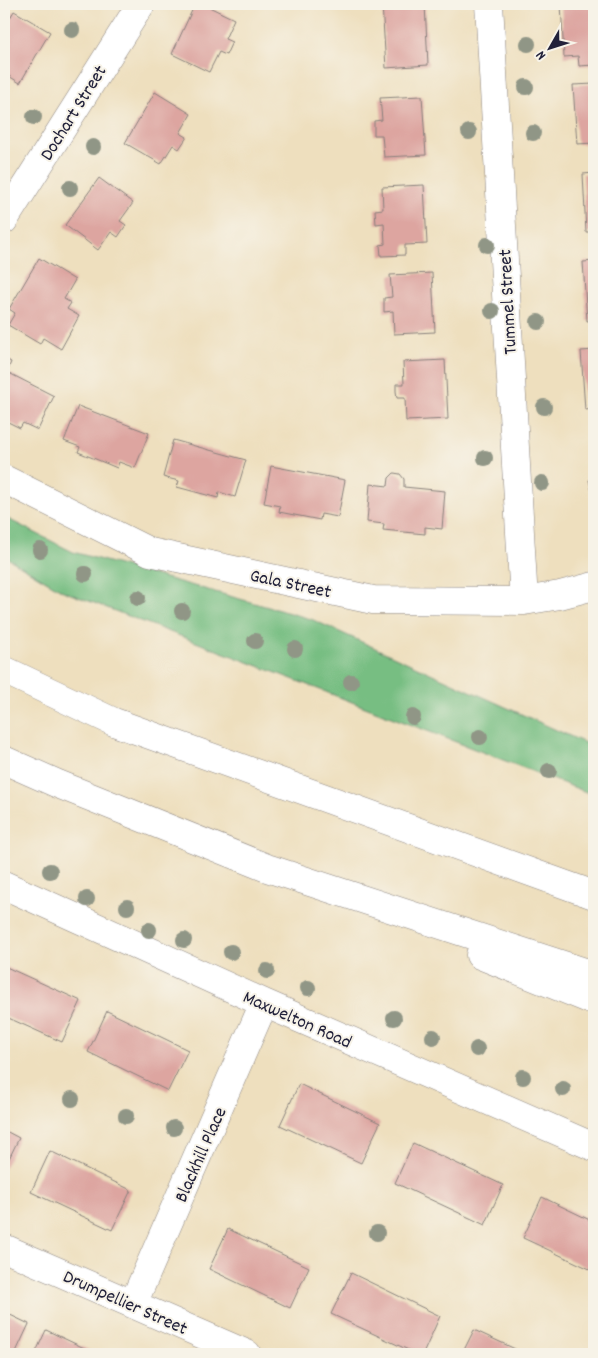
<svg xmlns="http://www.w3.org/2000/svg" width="598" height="1358" font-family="Dekko,sans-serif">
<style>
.forest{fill:#77be82;stroke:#4c705e}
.building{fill:#dda5a0}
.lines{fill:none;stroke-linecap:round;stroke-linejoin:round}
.minor-casing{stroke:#88807c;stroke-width:29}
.highway-casing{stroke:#88807c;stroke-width:29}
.minor{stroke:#fff;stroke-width:28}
.highway{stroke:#fff;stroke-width:28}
.tree{fill:#909686}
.labels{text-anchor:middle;stroke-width:4;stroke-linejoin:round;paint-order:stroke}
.street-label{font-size:19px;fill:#22223b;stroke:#f7f3e8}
</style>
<rect width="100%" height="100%" fill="#f7f3e8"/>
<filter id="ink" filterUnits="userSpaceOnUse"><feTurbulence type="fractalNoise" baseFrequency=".02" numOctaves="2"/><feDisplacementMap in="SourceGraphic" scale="10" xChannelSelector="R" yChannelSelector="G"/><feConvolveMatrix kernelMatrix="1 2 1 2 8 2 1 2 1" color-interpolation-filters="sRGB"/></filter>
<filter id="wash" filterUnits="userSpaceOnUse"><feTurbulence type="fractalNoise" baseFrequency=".0096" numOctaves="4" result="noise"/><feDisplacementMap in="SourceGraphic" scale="20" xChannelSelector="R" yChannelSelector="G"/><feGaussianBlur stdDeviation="1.12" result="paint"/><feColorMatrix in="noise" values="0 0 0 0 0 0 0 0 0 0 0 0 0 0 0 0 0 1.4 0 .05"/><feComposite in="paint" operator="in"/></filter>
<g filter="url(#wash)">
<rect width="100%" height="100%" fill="#eedfbe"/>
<path class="forest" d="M4,517L73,552L311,619L594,747V795L63,591L4,556Z"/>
<g id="blocks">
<path class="building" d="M195,4H203L234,19L225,39L232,42L226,55L219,52L209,72L172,54Z
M382,4H425L428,65L386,68Z
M561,4H594V65L579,66L578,56L564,57Z
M14,11L50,32L20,83L4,73V28Z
M594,84V143L577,144L573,85Z
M155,92L191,114L180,133L187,137L179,149L173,145L161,164L125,143Z
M422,96L426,155L384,157L382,135H374V121L382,120L380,98Z
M594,173V232H586L583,174Z
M99,178L133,203L120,221L126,225L118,237L111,232L98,250L65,225Z
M424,185L427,244L405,245V255L381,256L380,245L385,244L384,223L376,224L375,210L383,209L382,187Z
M39,258L75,280L64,299L71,303L67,309L79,316L61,349L43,338L40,344L8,325L15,313L9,309Z
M594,261V320L587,321L583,262Z
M432,273L435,332L394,334L393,311L384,312V298L392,297L390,275Z
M594,350V409L585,410L581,351Z
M4,358L11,362L7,372L54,396L38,430L23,423L20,428L4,420Z
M445,360L448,419L406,421L405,398H397L396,391V384H404L403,362Z
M78,406L149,433L135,468L119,462L117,468L98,460L78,452L80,447L64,441Z
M173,440L246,460L235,497L219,492L218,498L177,487L179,481L163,477Z
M271,466L345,480L338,517L321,514L320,520L279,512L280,506L264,503Z
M394,473L400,474L404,479V487L445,491L442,529L425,527V534L383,530L384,524L367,522L370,484L388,486L389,478Z
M594,479V500L589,480Z
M4,966L81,1001L62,1042L4,1016Z
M107,1011L188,1050L168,1091L88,1052Z
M299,1084L380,1123L361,1163L280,1125Z
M4,1130L19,1138L4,1169Z
M413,1143L503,1185L485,1225L395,1183Z
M50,1151L131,1190L112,1230L31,1192Z
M542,1197L594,1222V1271L523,1238Z
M228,1229L309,1267L290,1308L209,1269Z
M351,1273L440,1316L423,1354H417L331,1314Z
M4,1312L29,1324L15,1354H4Z
M46,1330L97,1354H35Z
M474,1330L526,1354H462Z"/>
</g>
</g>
<g filter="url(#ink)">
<use href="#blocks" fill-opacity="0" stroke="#88807c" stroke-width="1"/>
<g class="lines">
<g class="minor-casing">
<path id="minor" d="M489,4L524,601
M4,220L141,4
M4,479L150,552L373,600L524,601L560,595L594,586
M4,885L264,1003L594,1147
M4,1248L247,1354
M133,1304L264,1003"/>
</g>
<g class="highway-casing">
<path id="highway" d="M4,670L114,722L594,895
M4,760L58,784L267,868L594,975
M480,955L594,1001"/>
</g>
<use href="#minor" class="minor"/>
<use href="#highway" class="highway"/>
</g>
<g class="tree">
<circle cx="72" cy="30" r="8"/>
<circle cx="528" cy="44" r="8"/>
<circle cx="526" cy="87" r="8"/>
<circle cx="34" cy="117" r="8"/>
<circle cx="469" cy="132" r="8"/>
<circle cx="533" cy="133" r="8"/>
<circle cx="93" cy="147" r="8"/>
<circle cx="70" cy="188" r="8"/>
<circle cx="487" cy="245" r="8"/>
<circle cx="492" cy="311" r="8"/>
<circle cx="538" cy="322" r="8"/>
<circle cx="544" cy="407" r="8"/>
<circle cx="485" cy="458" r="8"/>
<circle cx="542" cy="483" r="8"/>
<circle cx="40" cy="550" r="8"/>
<circle cx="85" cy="574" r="8"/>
<circle cx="138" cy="598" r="8"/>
<circle cx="182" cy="611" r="8"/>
<circle cx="255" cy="641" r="8"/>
<circle cx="295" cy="649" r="8"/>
<circle cx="351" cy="682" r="8"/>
<circle cx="413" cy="717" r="8"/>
<circle cx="480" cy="737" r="8"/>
<circle cx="549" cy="771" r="8"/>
<circle cx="50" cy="871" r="8"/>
<circle cx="87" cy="899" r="8"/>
<circle cx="127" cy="907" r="8"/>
<circle cx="149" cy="930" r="8"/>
<circle cx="184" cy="940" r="8"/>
<circle cx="231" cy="952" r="8"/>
<circle cx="267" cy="971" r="8"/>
<circle cx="308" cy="988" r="8"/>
<circle cx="394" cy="1018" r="8"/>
<circle cx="433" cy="1037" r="8"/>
<circle cx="477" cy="1049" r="8"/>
<circle cx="523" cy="1077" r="8"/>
<circle cx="563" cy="1089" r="8"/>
<circle cx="72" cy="1099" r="8"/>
<circle cx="126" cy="1116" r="8"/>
<circle cx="174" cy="1128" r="8"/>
<circle cx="377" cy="1233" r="8"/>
</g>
</g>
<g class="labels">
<g class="street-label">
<text transform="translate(72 112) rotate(-58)" y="7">Dochart Street</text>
<text transform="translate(506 302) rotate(-93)" y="7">Tummel Street</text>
<text transform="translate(291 582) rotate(12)" y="7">Gala Street</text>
<text transform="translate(298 1018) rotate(24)" y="7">Maxwelton Road</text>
<text transform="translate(199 1154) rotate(-66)" y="7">Blackhill Place</text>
<text transform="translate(126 1301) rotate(24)" y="7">Drumpellier Street</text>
</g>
</g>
<rect width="598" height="1358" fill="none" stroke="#f7f3e8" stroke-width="20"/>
<g transform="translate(550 48) rotate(231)" stroke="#f7f3e8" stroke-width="4" paint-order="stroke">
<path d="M0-4L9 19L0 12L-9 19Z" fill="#22223b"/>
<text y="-8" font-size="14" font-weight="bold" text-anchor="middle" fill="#22223b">N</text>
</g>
</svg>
